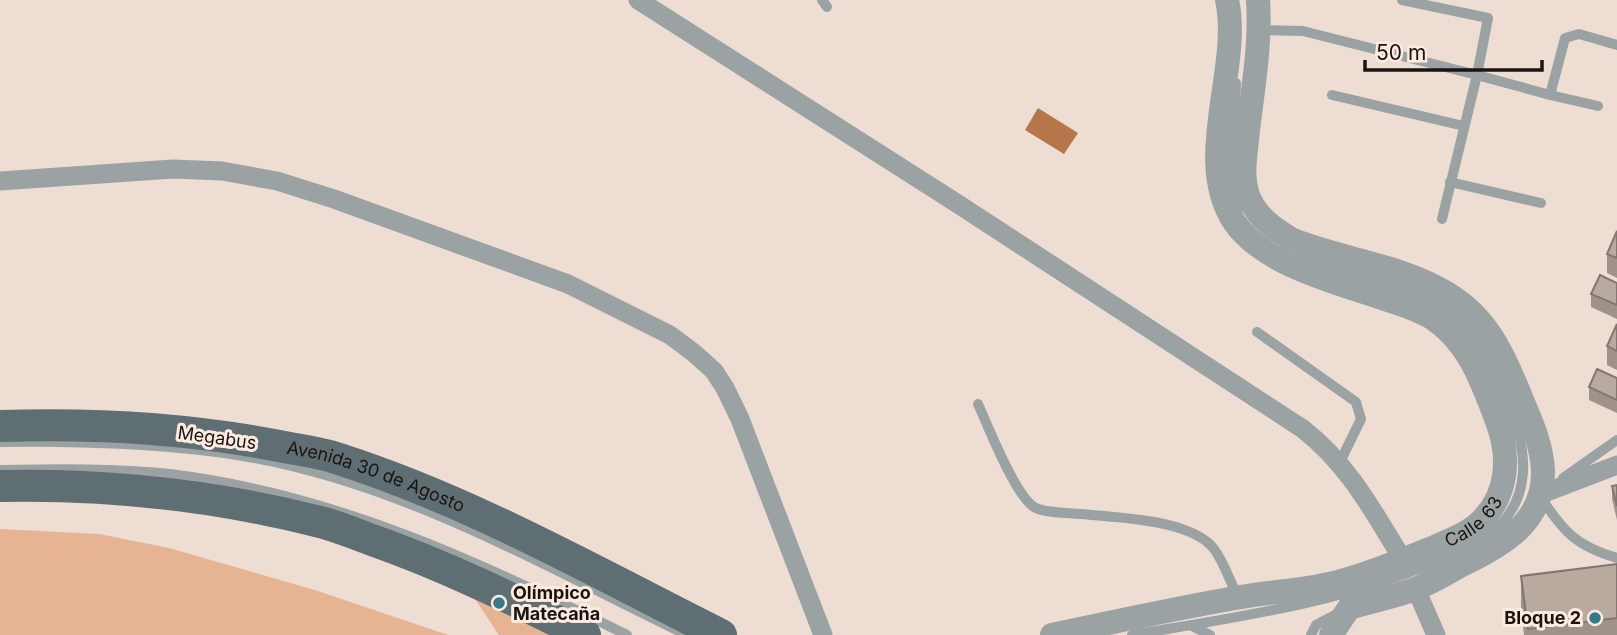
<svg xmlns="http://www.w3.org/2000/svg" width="1617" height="635" font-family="Inter,sans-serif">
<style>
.green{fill:#e6b492}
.water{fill:#b57649}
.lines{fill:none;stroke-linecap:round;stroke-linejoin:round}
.service{stroke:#9aa2a4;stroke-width:10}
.minor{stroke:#9aa2a4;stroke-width:19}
.tertiary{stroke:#9aa2a4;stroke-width:24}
.primary{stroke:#5f6e72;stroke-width:32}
.wall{fill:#9f928a}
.building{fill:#b9aaa0;stroke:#827770;stroke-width:2}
.poi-dot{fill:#367989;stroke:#fbebe0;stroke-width:2.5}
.labels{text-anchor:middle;stroke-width:6;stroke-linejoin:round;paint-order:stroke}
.street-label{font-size:18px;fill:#1a1411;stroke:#fbebe0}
.poi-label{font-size:18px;font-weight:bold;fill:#1a1411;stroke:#fbebe0;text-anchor:start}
</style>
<rect width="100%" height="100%" fill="#eeddd3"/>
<path class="green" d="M0,529L99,534L169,548L315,590L448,635H0Z
M457,572L585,635H499Z"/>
<path class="water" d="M1038,108L1078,133L1064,154L1025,130Z"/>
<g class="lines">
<path class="service" d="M822,0L827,7
M1261,30L1303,31L1477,75L1488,18L1402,0
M1236,83L1231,175L1240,207
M1332,95L1464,126
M1550,95L1598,106
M1450,182L1541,203
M1442,219L1477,75L1550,95L1565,38L1579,34L1617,45
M1257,332L1356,402L1361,419L1340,462
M978,404C988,426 1015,495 1034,507C1043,513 1070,513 1082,514C1117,518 1191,519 1214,549C1224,562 1230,582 1238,597
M0,442C81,441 163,443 243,456C400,482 542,565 683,633
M1,470C57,469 114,468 170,474C334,494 481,562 627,635
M1563,478L1617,440
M1541,498C1564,532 1576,546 1617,558
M1190,625L1210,635
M1132,635C1237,617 1350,602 1446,557C1466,548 1486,540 1501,524C1530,493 1527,452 1512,415C1490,360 1480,329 1426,298L1301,257
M1311,635L1316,625L1337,614"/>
<path class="minor" d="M638,0L958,204L1303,429C1349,465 1373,511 1403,560
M0,181L173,169L222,171L277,181L334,199L568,284L670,335L694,353L714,371L725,388L740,419L823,635
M1539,495L1617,465
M1416,589L1436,635"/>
<g class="tertiary">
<path d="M1258,0C1261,43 1253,88 1248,130C1246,154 1240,178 1250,200C1259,219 1276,230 1293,240C1343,260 1402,265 1448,294C1487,317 1504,355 1520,395C1530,419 1542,444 1543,471C1544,522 1502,546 1462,565C1447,573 1431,583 1415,589C1394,597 1371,601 1349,608L1331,635"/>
<path id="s1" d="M1052,635C1112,622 1174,609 1235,598C1270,591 1307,591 1341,581C1372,573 1403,560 1432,548C1449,540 1468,534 1481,521C1509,493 1510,456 1497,421C1482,382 1469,342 1432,318C1416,308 1397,303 1379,297C1334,282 1264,264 1235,223C1192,161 1242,67 1227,0"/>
</g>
<g class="primary">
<path id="s2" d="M0,426C94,423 187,428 279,446C298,450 318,452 336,458C471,501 595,572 721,635"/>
<path d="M0,486C107,484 213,495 316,521C335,525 353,533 372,540C446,566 515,600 585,635"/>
</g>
</g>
<path class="wall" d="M1617,231V278L1607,273V254Z
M1617,283V319L1591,307V294Z
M1617,324V370L1607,365V346Z
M1617,378V413L1589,400V387Z
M1617,485V520L1612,499V486Z
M1617,564V635H1524L1521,607V576Z"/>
<path class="building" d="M1617,231V258L1607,254Z
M1600,275L1617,283V305L1591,294Z
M1617,324V351L1607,346Z
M1597,369L1617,378V400L1589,387Z
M1617,485V506L1612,486Z
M1617,564V618L1528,629L1521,576Z"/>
<g class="poi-dot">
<circle cx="499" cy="603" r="7"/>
<circle cx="1595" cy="618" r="7"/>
</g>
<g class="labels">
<g class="street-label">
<text transform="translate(217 438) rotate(8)" y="6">Megabus</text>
<text dy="6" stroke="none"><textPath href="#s2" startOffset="382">Avenida 30 de Agosto</textPath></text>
<text dy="6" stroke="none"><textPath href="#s1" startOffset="441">Calle 63</textPath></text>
</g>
<g class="poi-label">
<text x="513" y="599">Olímpico<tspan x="513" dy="21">Matecaña</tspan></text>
<text x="1581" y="624" text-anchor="end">Bloque 2</text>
</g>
</g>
<path d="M1365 60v10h177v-10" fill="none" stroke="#1a1411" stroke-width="3.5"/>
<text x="1376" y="60" font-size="21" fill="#1a1411" stroke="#fbebe0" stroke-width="5" paint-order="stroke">50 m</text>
</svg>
